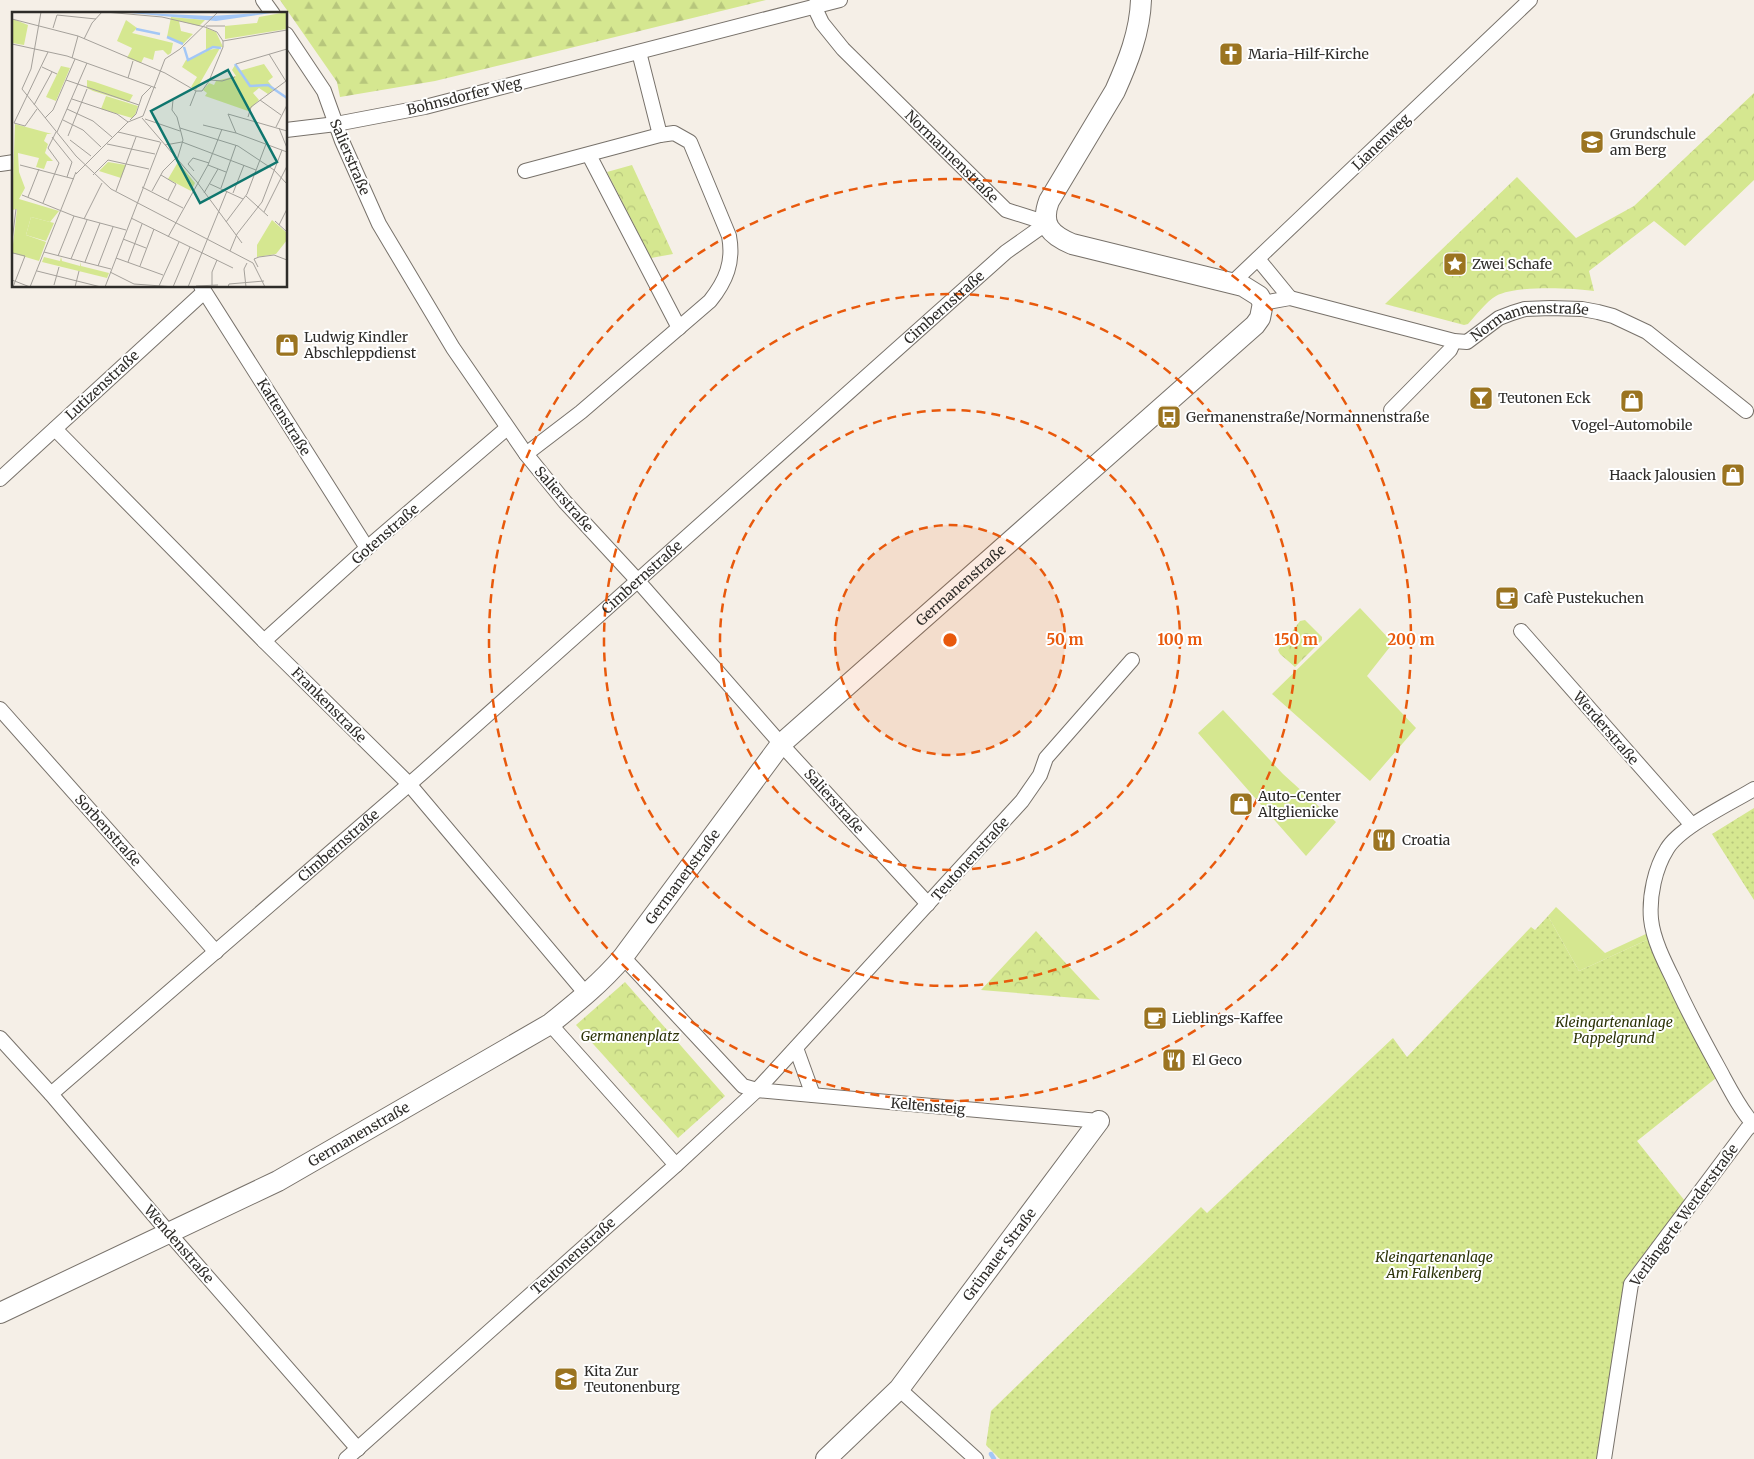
<svg xmlns="http://www.w3.org/2000/svg" width="1754" height="1459" font-family="Merriweather,serif">
<style>
.grass{fill:#d5e790}
.forest{fill:url(#forest-firs)}
.park{fill:url(#park-crowns)}
.garden{fill:url(#garden-dots)}
.lines{fill:none;stroke-linecap:round;stroke-linejoin:round}
.stream{stroke:#a3c7f6;stroke-width:4.5}
.street-casing{stroke:#78726b;stroke-width:16}
.secondary-casing{stroke:#78726b;stroke-width:22}
.street{stroke:#fff;stroke-width:14}
.secondary{stroke:#fff;stroke-width:20}
.ring{fill:none;stroke:#e8590c;stroke-width:2.5;stroke-dasharray:9 6}
.labels{text-anchor:middle;stroke-width:4;stroke-linejoin:round;paint-order:stroke}
.poi-label{font-size:14px;fill:#2e2c29;stroke:#fff;text-anchor:start}
.street-label{font-size:14px;fill:#2e2c29;stroke:#fff}
.park-label{font-size:14px;font-style:italic;fill:#2c3307;stroke:#fff}
.inset-river{fill:none;stroke:#a3c7f6;stroke-width:2.5}
.inset-road{fill:none;stroke:#a5a19b;stroke-width:1}
.view{fill:#0f766e;fill-opacity:0.15;stroke:#0f766e;stroke-width:2.5}
.inset-edge{fill:none;stroke:#2e2c29;stroke-width:2.5}
.centre{fill:#e8590c;stroke:#fff;stroke-width:2.5}
.ring-label{font-size:15px;text-anchor:middle;font-weight:bold;fill:#e8590c;stroke:#fff;stroke-width:4;stroke-linejoin:round;paint-order:stroke}
</style>
<defs>
<pattern id="forest-firs" width="22" height="20" patternUnits="userSpaceOnUse" patternTransform="scale(1.25)"><rect width="22" height="20" fill="#d5e790"/><path d="M5 1l3.5 6h-7zM16 11l3.5 6h-7z" fill="#b7c67c"/></pattern>
<pattern id="park-crowns" width="20" height="18" patternUnits="userSpaceOnUse" patternTransform="scale(1.25)"><rect width="20" height="18" fill="#d5e790"/><path d="M2 6a3 3 0 1 1 6 0M12 15a3 3 0 1 1 6 0" fill="none" stroke="#b7c67c"/></pattern>
<pattern id="garden-dots" width="8" height="8" patternUnits="userSpaceOnUse" patternTransform="scale(1.25)"><rect width="8" height="8" fill="#d5e790"/><path d="M2 2h.1M6 6h.1" fill="none" stroke="#b7c67c" stroke-width="1.8" stroke-linecap="round"/></pattern>
</defs>
<rect width="100%" height="100%" fill="#f5efe7"/>
<path class="grass" d="M1360,608L1393,643L1367,676L1416,728L1370,781L1272,694Z
M1223,710L1283,774L1336,822L1306,856L1198,733Z
M1556,907L1605,953L1648,933L1649,939L1579,971L1548,916Z"/>
<path class="forest" d="M280,0H766L435,81L340,97L337,82Z"/>
<path class="park" d="M1754,93V180L1685,246L1654,221L1589,271L1594,291C1571,288 1517,285 1496,296C1487,301 1475,316 1468,324L1464,325L1385,304L1517,177L1576,238L1634,206Z
M632,165L673,254L651,258L607,172Z
M1305,620L1322,637V640L1295,667L1280,654L1278,650L1297,625L1300,621Z
M1036,931L1100,1000L981,990Z
M625,982L725,1096L678,1138L576,1025Z"/>
<path class="garden" d="M1754,808V900L1712,834Z
M1548,916L1579,971L1649,939L1676,1003L1716,1078L1637,1141L1685,1201L1630,1272L1609,1386L1599,1459H1000L986,1445L991,1411L1201,1207L1207,1213L1393,1038L1407,1057L1531,927L1535,930Z"/>
<g class="lines">
<path class="stream" d="M991,1454L994,1459"/>
<g class="street-casing">
<g id="street">
<path d="M263,0L273,14"/>
<path id="s1" d="M814,6L822,23L843,49L1006,210L1047,223"/>
<path d="M286,34L324,91L342,141L379,224L453,348L526,454L565,502L638,581L781,744L928,904"/>
<path d="M639,52L660,135"/>
<path d="M286,130L336,124L425,107L840,0"/>
<path d="M589,155L679,328"/>
<path d="M0,164L14,162"/>
<path d="M525,171L660,135L674,133L690,142L729,236C734,262 726,281 710,301L581,412L526,454"/>
<path d="M1258,259L1290,298"/>
<path d="M1232,283L1530,0"/>
<path d="M201,286L367,548"/>
<path id="s2" d="M1263,303L1290,298L1454,341L1467,342L1499,318L1512,313L1525,309L1551,308L1582,309L1598,312L1613,316L1647,332L1746,411"/>
<path d="M1391,410L1450,350L1454,341"/>
<path d="M55,429L264,641L409,784L587,995"/>
<path d="M0,479L204,292"/>
<path d="M1521,631L1692,825"/>
<path d="M264,641L367,548L507,428"/>
<path d="M0,709L216,952"/>
<path d="M1754,789C1731,803 1680,827 1667,849C1655,868 1649,896 1651,919C1653,939 1664,961 1673,979C1687,1010 1702,1038 1718,1067C1729,1087 1739,1108 1754,1125"/>
<path d="M623,957L743,1086L757,1090L1099,1121"/>
<path d="M550,1024L676,1165"/>
<path d="M0,1038L51,1094L169,1233L358,1449"/>
<path d="M796,1048L813,1095"/>
<path id="s3" d="M51,1094L421,774L1006,252L1047,223"/>
<path d="M899,1389L976,1459"/>
<path d="M346,1459L676,1165L757,1090L1022,801L1040,775L1046,758L1132,660"/>
<path d="M1604,1459L1631,1284L1747,1129L1753,1124"/>
</g>
</g>
<g class="secondary-casing">
<g id="secondary">
<path id="s4" d="M0,1313L278,1181L550,1024C576,1003 601,983 623,957L781,744L1255,325L1260,318L1263,303L1259,296L1243,286L1072,244C1051,235 1040,225 1049,201L1115,91C1128,62 1140,32 1141,0"/>
<path id="s5" d="M826,1459L899,1389L1099,1121"/>
</g>
</g>
<use href="#street" class="street"/>
<use href="#secondary" class="secondary"/>
</g>
<circle cx="950" cy="640" r="115" fill="#e8590c" fill-opacity=".12"/>
<g class="ring">
<circle cx="950" cy="640" r="115"/>
<circle cx="950" cy="640" r="230"/>
<circle cx="950" cy="640" r="346"/>
<circle cx="950" cy="640" r="461"/>
</g>
<defs>
<g id="church-square" transform="scale(1.25)"><rect x="-9" y="-9" width="18" height="18" rx="4" fill="#9b7420" stroke="#fff"/><path d="M-1.2-6h2.4v3.5h3.3v2.4h-3.3V6h-2.4V-.1h-3.3v-2.4h3.3Z" fill="#fff"/></g>
<g id="school-square" transform="scale(1.25)"><rect x="-9" y="-9" width="18" height="18" rx="4" fill="#9b7420" stroke="#fff"/><path d="M0-5L7-2L0 1L-7-2ZM-4 1L0 2.5L4 1V4Q0 6-4 4Z" fill="#fff"/></g>
<g id="sight-square" transform="scale(1.25)"><rect x="-9" y="-9" width="18" height="18" rx="4" fill="#9b7420" stroke="#fff"/><path d="M0-6L1.8-2.2L6-1.7L2.9 1.2L3.7 5.4L0 3.3L-3.7 5.4L-2.9 1.2L-6-1.7L-1.8-2.2Z" fill="#fff"/></g>
<g id="shop-square" transform="scale(1.25)"><rect x="-9" y="-9" width="18" height="18" rx="4" fill="#9b7420" stroke="#fff"/><path d="M-5-2.5h2.3a2.7 3.5 0 0 1 5.4 0H5L5.5 6h-11ZM-1.5-2.5h3a1.5 2.3 0 0 0-3 0Z" fill="#fff"/></g>
<g id="bar-square" transform="scale(1.25)"><rect x="-9" y="-9" width="18" height="18" rx="4" fill="#9b7420" stroke="#fff"/><path d="M-6-5H6L.8 .8V4.5H3.5V6h-7V4.5H-.8V.8Z" fill="#fff"/></g>
<g id="bus-square" transform="scale(1.25)"><rect x="-9" y="-9" width="18" height="18" rx="4" fill="#9b7420" stroke="#fff"/><path d="M-5-6H5V4H4V6H2V4H-2V6H-4V4H-5ZM-3.5-4V0h7V-4ZM-3.5 1.2v1.5H-2V1.2ZM2 1.2v1.5H3.5V1.2Z" fill="#fff"/></g>
<g id="cafe-square" transform="scale(1.25)"><rect x="-9" y="-9" width="18" height="18" rx="4" fill="#9b7420" stroke="#fff"/><path d="M-5.5-4.5H6V0H3Q3 3.5 0 3.5H-2.5Q-5.5 3.5-5.5 0ZM3-3.2v2h1.7v-2ZM-6 4.5H4V6H-6Z" fill="#fff"/></g>
<g id="restaurant-square" transform="scale(1.25)"><rect x="-9" y="-9" width="18" height="18" rx="4" fill="#9b7420" stroke="#fff"/><path d="M-5-6h1v4h1v-4h1v4h1v-4h1v5L-1.5 .5V6h-2V.5L-5-1ZM5-6V6H3V1.5H1.5Q1.5-4 5-6Z" fill="#fff"/></g>
</defs>
<g fill-rule="evenodd">
<use href="#church-square" x="1231" y="54"/>
<use href="#school-square" x="1592" y="142"/>
<use href="#sight-square" x="1455" y="264"/>
<use href="#shop-square" x="287" y="345"/>
<use href="#bar-square" x="1481" y="398"/>
<use href="#shop-square" x="1632" y="401"/>
<use href="#bus-square" x="1169" y="417"/>
<use href="#shop-square" x="1733" y="475"/>
<use href="#cafe-square" x="1507" y="598"/>
<use href="#shop-square" x="1241" y="804"/>
<use href="#restaurant-square" x="1384" y="840"/>
<use href="#cafe-square" x="1155" y="1018"/>
<use href="#restaurant-square" x="1174" y="1060"/>
<use href="#school-square" x="566" y="1379"/>
</g>
<g class="labels">
<g class="poi-label">
<text x="1248" y="59">Maria-Hilf-Kirche</text>
<text x="1610" y="139">Grundschule<tspan x="1610" dy="16">am Berg</tspan></text>
<text x="1472" y="269">Zwei Schafe</text>
<text x="304" y="342">Ludwig Kindler<tspan x="304" dy="16">Abschleppdienst</tspan></text>
<text x="1498" y="403">Teutonen Eck</text>
<text x="1186" y="422">Germanenstraße/Normannenstraße</text>
<text x="1632" y="430" text-anchor="middle">Vogel-Automobile</text>
<text x="1716" y="480" text-anchor="end">Haack Jalousien</text>
<text x="1524" y="603">Cafè Pustekuchen</text>
<text x="1258" y="801">Auto-Center<tspan x="1258" dy="16">Altglienicke</tspan></text>
<text x="1402" y="845">Croatia</text>
<text x="1172" y="1023">Lieblings-Kaffee</text>
<text x="1192" y="1065">El Geco</text>
<text x="584" y="1376">Kita Zur<tspan x="584" dy="16">Teutonenburg</tspan></text>
</g>
<g class="street-label">
<text transform="translate(464 96) rotate(-14)" y="5">Bohnsdorfer Weg</text>
<text transform="translate(1381 142) rotate(-44)" y="5">Lianenweg</text>
<text dy="5" stroke="none"><textPath href="#s1" startOffset="205">Normannenstraße</textPath></text>
<text transform="translate(350 157) rotate(67)" y="5">Salierstraße</text>
<text dy="5" stroke="none"><textPath href="#s3" startOffset="1190">Cimbernstraße</textPath></text>
<text dy="5" stroke="none"><textPath href="#s2" startOffset="279">Normannenstraße</textPath></text>
<text transform="translate(102 385) rotate(-43)" y="5">Lutizenstraße</text>
<text transform="translate(284 417) rotate(58)" y="5">Kattenstraße</text>
<text transform="translate(564 499) rotate(49)" y="5">Salierstraße</text>
<text transform="translate(385 534) rotate(-41)" y="5">Gotenstraße</text>
<text dy="5" stroke="none"><textPath href="#s3" startOffset="785">Cimbernstraße</textPath></text>
<text dy="5" stroke="none"><textPath href="#s4" startOffset="1226">Germanenstraße</textPath></text>
<text transform="translate(329 705) rotate(45)" y="5">Frankenstraße</text>
<text transform="translate(1606 728) rotate(49)" y="5">Werderstraße</text>
<text transform="translate(834 801) rotate(48)" y="5">Salierstraße</text>
<text transform="translate(108 830) rotate(48)" y="5">Sorbenstraße</text>
<text dy="5" stroke="none"><textPath href="#s3" startOffset="380">Cimbernstraße</textPath></text>
<text transform="translate(970 859) rotate(-48)" y="5">Teutonenstraße</text>
<text dy="5" stroke="none"><textPath href="#s4" startOffset="821">Germanenstraße</textPath></text>
<text transform="translate(928 1106) rotate(5)" y="5">Keltensteig</text>
<text dy="5" stroke="none"><textPath href="#s4" startOffset="401">Germanenstraße</textPath></text>
<text transform="translate(1684 1215) rotate(-54)" y="5">Verlängerte Werderstraße</text>
<text transform="translate(179 1244) rotate(49)" y="5">Wendenstraße</text>
<text dy="5" stroke="none"><textPath href="#s5" startOffset="269">Grünauer Straße</textPath></text>
<text transform="translate(573 1256) rotate(-42)" y="5">Teutonenstraße</text>
</g>
<g class="park-label">
<text x="1614" y="1027">Kleingartenanlage<tspan x="1614" dy="16">Pappelgrund</tspan></text>
<text x="630" y="1041">Germanenplatz</text>
<text x="1434" y="1262">Kleingartenanlage<tspan x="1434" dy="16">Am Falkenberg</tspan></text>
</g>
</g>
<g transform="translate(12 12)">
<rect width="275" height="275" fill="#f5efe7"/>
<path d="M94,84L126,94L123,103L120,106L89,97ZM96,150L114,153L109,166L87,159Z" fill="#d5e790"/>
<path d="M166,150L183,171L179,179L156,167ZM260,208L275,221V228L264,242L245,245V233Z" fill="#d5e790"/>
<path d="M49,54L58,56L44,89L34,85ZM19,205L42,211L34,229L14,223Z" fill="#d5e790"/>
<path d="M75,68L83,70L121,83L117,90L81,79L75,76ZM3,112L40,122H35L32,129L36,132L33,141L41,149H35L32,157L24,155L27,146L6,141L7,160L13,176L7,187L47,199L38,210L19,205L14,223L34,230L27,249L0,241L5,197L0,198ZM32,245L48,249L49,245L50,249L68,254L69,250V254L97,261L95,266L30,250Z" fill="#d5e790"/>
<path d="M275,0V17L213,27V14L245,11L247,5ZM159,5L193,8L187,14L167,9L169,19L181,22L171,32L155,25ZM1,7L16,13L12,33L0,31ZM114,8L125,16L120,21L161,31L159,41L156,43L151,38L143,39L141,48L132,45L129,51L115,46L120,36L105,29ZM194,16L204,20L211,35H201L196,38L208,36L184,78L179,75L185,65L170,55L174,48L194,40ZM252,52L261,65L256,69L262,77L256,82L247,76L241,81L247,88L236,99L193,84L195,81L191,78L197,71L202,73L204,69L224,64L220,58L223,53L227,59Z" fill="#d5e790"/>
<path d="M108,0L199,4L266,0L204,9Z" fill="#a3c7f6"/>
<path class="inset-river" d="M124,17L148,22M155,25L171,32M172,35L176,48L201,35L209,36M223,52L238,74L256,73L275,86"/>
<path class="inset-road" d="M29,0L19,57L10,77L64,144L99,177L241,251L253,275M93,0L150,5L193,15L205,20L211,29M0,7L66,24L153,61L184,79M194,14H213M41,16L45,3L84,7M72,27L80,11L90,0M211,29L275,18M0,32L55,44L144,76M257,42L275,71M60,46L66,24M224,52L275,37M30,55L45,62M116,66L121,49M54,68L127,93M198,68L210,69L223,65M184,79H190L197,69L211,35V29M60,87L105,102L116,110M161,88L160,98L165,105L171,128L165,148M248,88L269,103M22,93L40,60M178,94L184,79M25,97L13,114L2,111L36,40M55,97L81,109L100,125M216,102L275,119M216,102L224,121M236,105L239,95L274,69M33,106L41,98L63,47M130,106L185,170L230,231M133,107L168,119M51,108L71,118L89,135M118,108L124,102L130,84L140,74M191,113L224,121L275,140M264,115L275,93M168,116L226,134L262,158L275,172M267,116L275,136M45,120L75,51M106,120L148,130M56,124L75,77M40,125L60,150L55,165M58,128L79,144M95,132L143,142M153,133L170,130L244,158M8,153L62,167M196,153L214,160M182,159L176,152L181,146L197,151M64,162L116,110L131,104L153,47L168,37L206,0M81,163L96,148L137,157M149,163L164,172L156,188M198,172L231,187M130,175L171,196M209,176L224,133M104,179L124,125M140,179L151,159L164,146M192,181L206,157M221,181L232,153M10,183L62,204L114,218M234,184L256,204M16,185L27,157M31,191L47,151L36,136L44,120M252,200L275,154M119,206L221,256M72,207L90,171M263,209L275,220M214,210L235,182L254,132M267,213L275,197M156,225L196,153L210,117M111,227L134,236M0,229L4,197M218,239L225,222L250,190L270,138M32,240L99,257M1,241L13,244L1,275M46,244L62,204M104,246L151,263M59,247L75,208M73,250L88,211M116,250L130,212M86,254L101,215M128,254L142,217M246,255L242,247L247,245L262,243L275,248M25,259L89,275M98,260L122,272L163,275M0,268L18,275M42,273L47,255M200,273V260L205,248M147,274L167,230M184,274L206,273M18,275L64,160M63,275L67,259M93,275L149,130M161,275L178,235M176,275L215,179M216,275L217,272L252,269M234,275L232,257L235,251"/>
<path class="view" d="M216,58L265,150L188,191L139,99Z"/>
<rect width="275" height="275" class="inset-edge"/>
</g>
<circle cx="950" cy="640" r="8" class="centre"/>
<g class="ring-label">
<text x="1065" y="645">50 m</text>
<text x="1180" y="645">100 m</text>
<text x="1296" y="645">150 m</text>
<text x="1411" y="645">200 m</text>
</g>
</svg>
